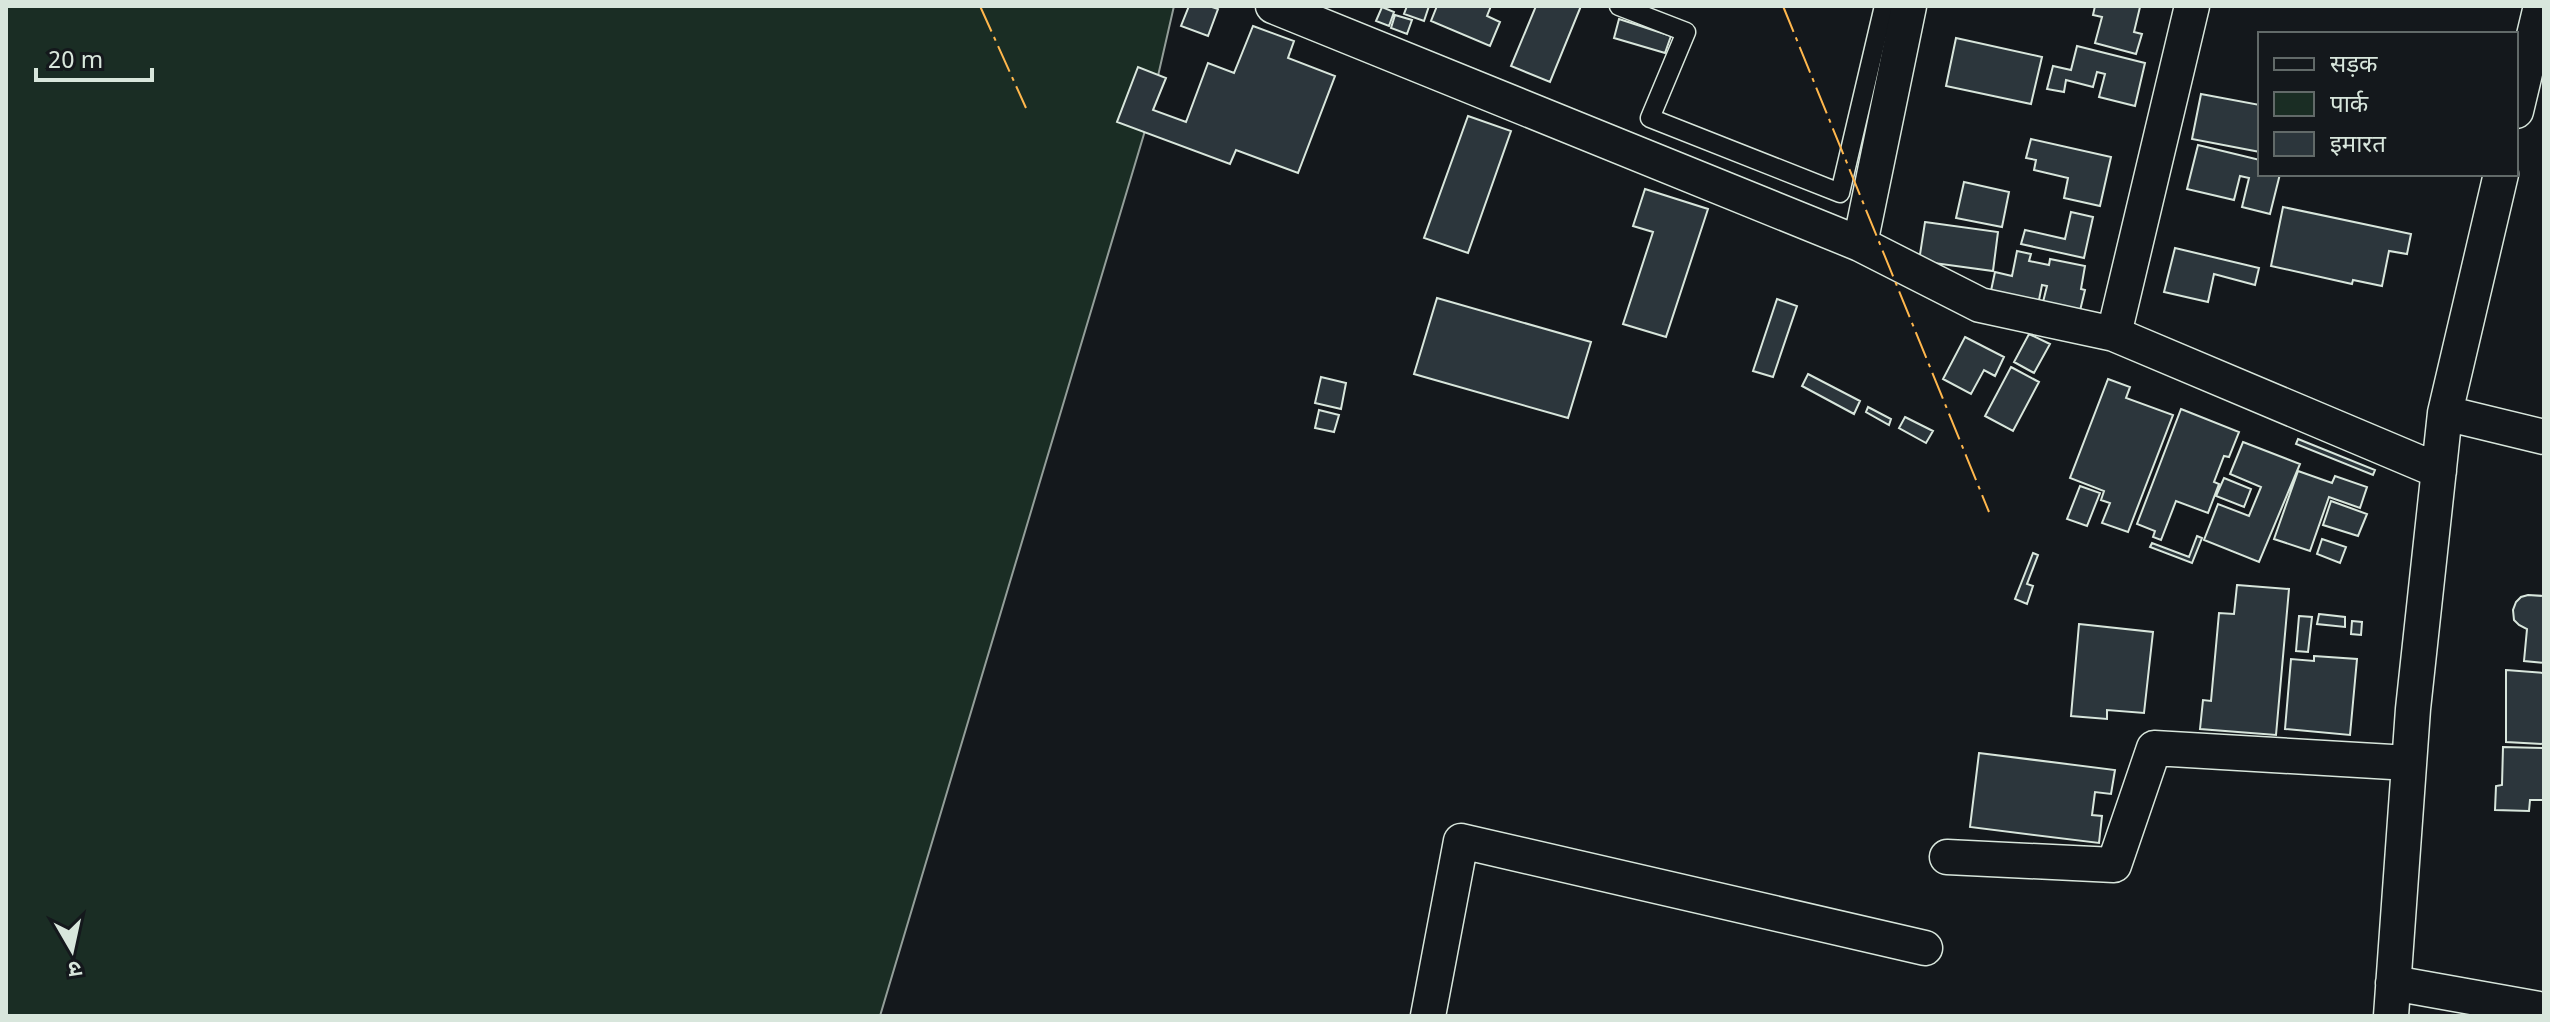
<svg xmlns="http://www.w3.org/2000/svg" width="2550" height="1022" font-family="Georgia,'Noto Sans Devanagari',serif">
<style>
.green{fill:#1a2d24;stroke:#939e99;stroke-width:2}
.building{fill:#2c363c;stroke:#d8e6dc;stroke-width:2}
.lines{fill:none;stroke-linecap:round;stroke-linejoin:round}
.lane-casing{stroke:#d8e6dc;stroke-width:21}
.street-casing{stroke:#d8e6dc;stroke-width:37}
.lane{stroke:#14181c;stroke-width:18}
.street{stroke:#14181c;stroke-width:34}
.power{stroke:#ffb74d;stroke-width:2;stroke-dasharray:28 6 4 6;stroke-linecap:butt}
</style>
<rect width="100%" height="100%" fill="#14181c"/>
<path class="green" d="M6,6H1174L1147,124L880,1016H6Z"/>
<path class="building" d="M1189,6H1209L1218,9L1208,36L1181,26Z
M1407,6H1429L1424,21L1404,14Z
M1437,6H1491L1487,16L1500,22L1490,46L1431,21Z
M1536,6H1581L1550,82L1511,66Z
M2095,6L2140,7L2134,32L2142,34L2136,54L2095,43L2102,17L2093,15Z
M1382,7L1394,12L1389,26L1376,21Z
M1395,15L1412,20L1407,34L1391,28Z
M1619,19L1671,36L1665,53L1614,38Z
M1253,26L1294,41L1288,58L1335,76L1298,173L1236,150L1230,164L1117,122L1138,67L1166,78L1153,110L1186,122L1208,63L1234,73Z
M1956,38L2042,57L2031,104L1946,86Z
M2077,46L2145,63L2135,106L2099,97L2105,74L2097,72L2093,87L2066,80L2064,92L2047,89L2053,66L2071,70Z
M2201,94L2260,105V152L2192,139Z
M1468,116L1511,131L1468,253L1424,238Z
M2031,139L2111,157L2100,206L2064,198L2068,178L2034,170L2036,160L2026,158Z
M2198,145L2260,160V174H2280L2270,214L2242,207L2249,178L2240,176L2234,200L2187,189Z
M1964,182L2009,192L2002,227L1956,218Z
M1645,189L1708,209L1666,337L1623,324L1653,232L1633,226Z
M2283,207L2411,234L2407,254L2389,251L2382,286L2353,280L2352,284L2271,266Z
M2071,212L2093,217L2084,258L2021,244L2025,230L2065,239Z
M1925,222L1998,232L1993,271L1919,261Z
M2175,248L2259,268L2255,285L2214,274L2208,302L2164,292Z
M2017,251L2031,254L2029,261L2049,265L2050,259L2085,266L2081,289L2085,290L2078,319L2041,310L2047,286L2042,285L2037,310L1989,300L1995,272L2012,276Z
M1437,298L1591,342L1568,418L1414,374Z
M1777,299L1797,306L1773,377L1753,371Z
M2029,334L2050,344L2034,373L2014,362Z
M1965,337L2004,357L1995,376L1984,370L1971,394L1943,379Z
M2011,367L2039,382L2013,431L1985,416Z
M1808,374L1860,401L1854,414L1802,386Z
M1321,377L1346,383L1341,409L1315,403Z
M2108,379L2130,387L2126,398L2173,415L2128,532L2102,523L2110,503L2101,500L2104,491L2070,478Z
M1868,407L1891,419L1889,425L1866,412Z
M2181,409L2239,432L2229,457L2224,456L2214,482L2219,484L2208,513L2176,501L2161,540L2153,537L2155,531L2137,524Z
M1319,410L1339,415L1334,432L1315,428Z
M1905,417L1933,431L1926,443L1899,428Z
M2298,439L2375,470L2373,475L2296,444Z
M2243,442L2300,464L2259,562L2204,540L2218,504L2249,516L2261,487L2230,474Z
M2298,471L2332,483L2335,476L2367,487L2360,508L2329,497L2310,551L2274,539Z
M2224,478L2251,489L2244,507L2216,496Z
M2080,486L2100,493L2087,526L2067,519Z
M2331,501L2367,514L2358,536L2323,525Z
M2197,536L2202,538L2192,563L2150,547L2152,543L2189,557Z
M2322,539L2346,547L2340,563L2317,554Z
M2033,553L2038,555L2027,584L2033,586L2027,604L2015,599Z
M2237,585L2289,589L2276,735L2200,729L2203,700L2211,701L2219,613L2234,614Z
M2528,595L2544,596V663L2524,661L2527,629L2519,625L2514,620L2513,610L2516,602L2521,597Z
M2319,614L2345,617V627L2317,624Z
M2299,616L2312,617L2308,652L2296,651Z
M2352,621L2362,622L2361,635L2351,634Z
M2079,624L2153,632L2144,713L2107,710V719L2071,716Z
M2314,656L2357,659L2350,735L2285,729L2291,659L2314,661Z
M2506,670L2544,673V744L2506,742Z
M2503,747L2544,748V800H2530L2529,811L2495,810L2496,786L2502,785Z
M1979,753L2115,770L2111,794L2095,792L2092,815L2102,816L2099,843L1970,827Z"/>
<g class="lines">
<g class="lane-casing">
<path id="lane" d="M1619,6L1686,32L1650,118L1840,193L1884,6"/>
</g>
<g class="street-casing">
<path id="street" d="M1273,6L1860,244L1980,305L2114,334L2439,471
M2516,111L2541,6
M1860,244L1909,6
M2114,334L2192,6
M2445,413L2544,437
M1947,857L2114,865L2154,748L2409,763
M2393,983L2544,1010
M1428,1016L1461,841L1925,948
M2391,1016L2413,709L2445,413L2501,174"/>
</g>
<use href="#lane" class="lane"/>
<use href="#street" class="street"/>
<path class="power" d="M980,6L1026,108
M1783,6L1989,512"/>
</g>
<rect width="2550" height="1022" fill="none" stroke="#d8e6dc" stroke-width="16"/>
<rect x="2258" y="32" width="260" height="144" fill="#14181c" stroke="#626a69" stroke-width="2"/>
<rect x="2274" y="58" width="40" height="12" fill="#14181c" stroke="#626a69" stroke-width="2"/>
<text x="2330" y="72" font-size="24" fill="#d8e6dc">सड़क</text>
<rect x="2274" y="92" width="40" height="24" fill="#1a2d24" stroke="#626a69" stroke-width="2"/>
<text x="2330" y="112" font-size="24" fill="#d8e6dc">पार्क</text>
<rect x="2274" y="132" width="40" height="24" fill="#2c363c" stroke="#626a69" stroke-width="2"/>
<text x="2330" y="152" font-size="24" fill="#d8e6dc">इमारत</text>
<g transform="translate(72 950) rotate(171)" stroke="#14181c" stroke-width="6" paint-order="stroke">
<path d="M0-6L14 30L0 20L-14 30Z" fill="#d8e6dc"/>
<text y="-12" font-size="22" font-weight="bold" text-anchor="middle" fill="#d8e6dc">उ</text>
</g>
<path d="M36 68v12h116v-12" fill="none" stroke="#d8e6dc" stroke-width="4"/>
<text x="48" y="68" font-size="24" fill="#d8e6dc" stroke="#14181c" stroke-width="6" paint-order="stroke">20 m</text>
</svg>
